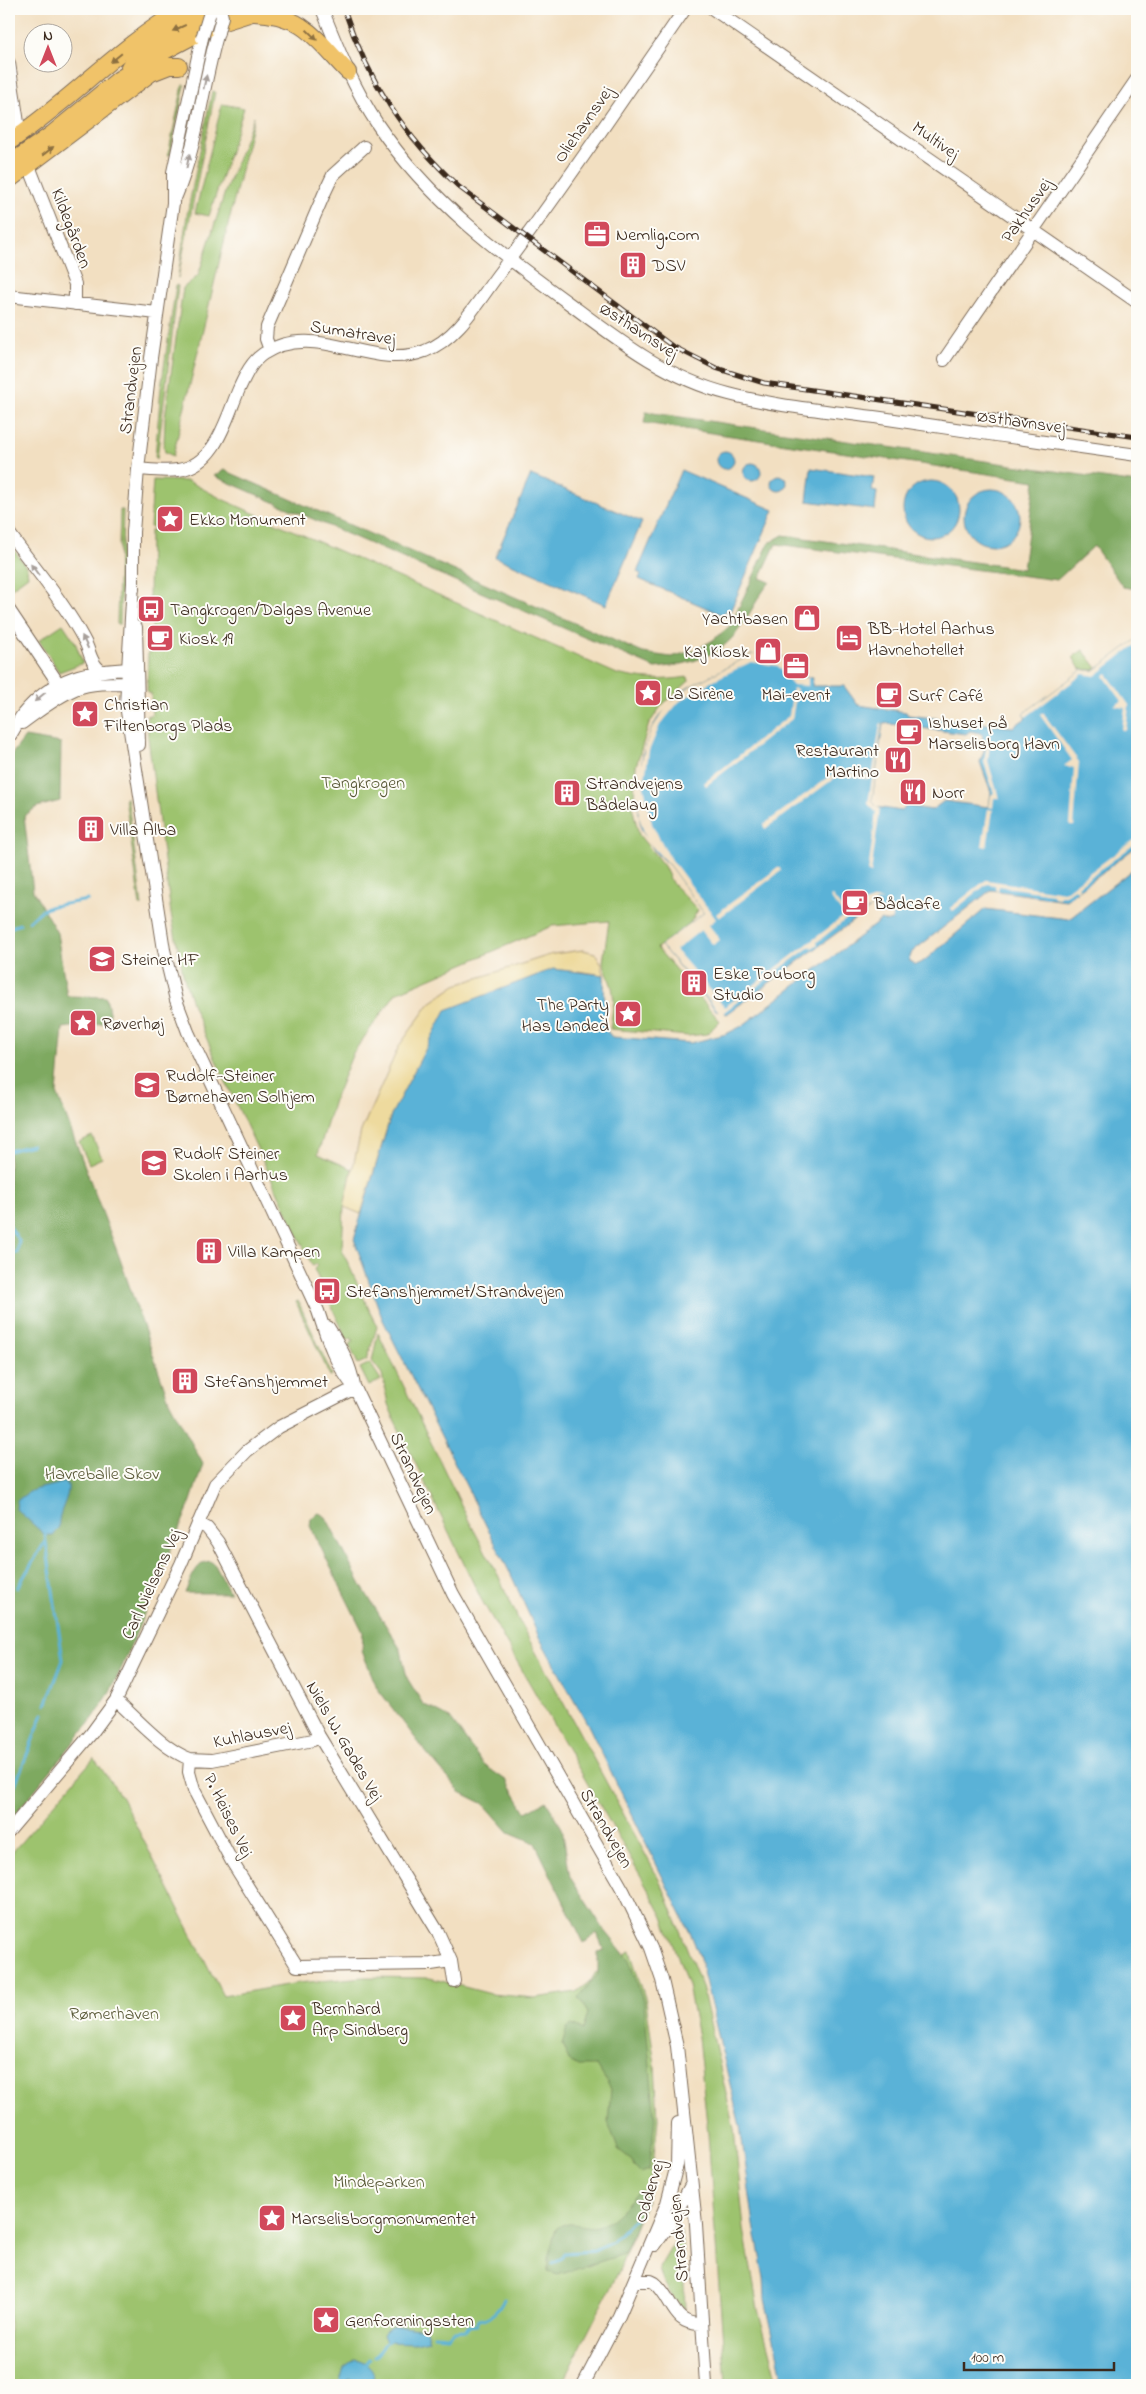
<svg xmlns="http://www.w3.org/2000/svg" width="1146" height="2394" font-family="'Indie Flower',sans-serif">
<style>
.green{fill:#9dc36e;stroke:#6c7646}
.forest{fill:#7ea961;stroke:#5c6a40}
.sand{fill:#eeda9e;stroke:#94825e}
.water{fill:#5ab2d7;stroke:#4a6e7a;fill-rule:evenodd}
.pier{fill:#f2dfc1}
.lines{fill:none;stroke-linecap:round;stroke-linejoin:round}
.stream{stroke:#5ab2d7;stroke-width:3}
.minor-casing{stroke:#7b6957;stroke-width:14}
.major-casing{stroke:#7b6957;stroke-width:18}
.minor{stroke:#fff;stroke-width:12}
.major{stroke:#f0c369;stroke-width:16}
.rail-casing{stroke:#3b2a1e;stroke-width:5}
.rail{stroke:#fdfcf7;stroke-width:3;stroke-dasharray:9;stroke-linecap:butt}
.minor-bridge-casing{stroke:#7b6957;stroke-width:14;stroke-linecap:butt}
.minor-bridge{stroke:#fff;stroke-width:12}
.oneway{fill:#8c6f40}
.oneway2{fill:#a79f9a}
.labels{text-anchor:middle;stroke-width:4;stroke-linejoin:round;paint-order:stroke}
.street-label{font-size:18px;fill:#3b2a1e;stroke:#fdfcf7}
.poi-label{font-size:18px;fill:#3b2a1e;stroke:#fdfcf7;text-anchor:start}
.park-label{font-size:18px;fill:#585836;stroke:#fdfcf7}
</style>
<rect width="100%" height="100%" fill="#fdfcf7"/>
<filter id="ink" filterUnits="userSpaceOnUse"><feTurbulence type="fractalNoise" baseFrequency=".02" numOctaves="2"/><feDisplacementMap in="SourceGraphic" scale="10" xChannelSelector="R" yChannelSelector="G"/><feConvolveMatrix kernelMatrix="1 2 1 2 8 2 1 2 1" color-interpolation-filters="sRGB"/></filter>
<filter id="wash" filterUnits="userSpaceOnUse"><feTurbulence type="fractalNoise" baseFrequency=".0096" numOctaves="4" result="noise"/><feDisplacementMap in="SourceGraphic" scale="20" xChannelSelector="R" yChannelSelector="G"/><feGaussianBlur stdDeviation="1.12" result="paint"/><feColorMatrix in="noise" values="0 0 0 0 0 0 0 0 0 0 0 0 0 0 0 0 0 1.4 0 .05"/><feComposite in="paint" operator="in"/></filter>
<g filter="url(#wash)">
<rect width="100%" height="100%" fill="#f2dfc1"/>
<path class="green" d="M183,85H185L170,155H168Z
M212,91L215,92L178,278L187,215Z
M222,104L244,108L209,216L195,213Z
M254,116L173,456L165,452L164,446L165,417L183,288L198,276L225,192Z
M176,285L178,286L157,459L155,457L161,388Z
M153,480L188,481L224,500L617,674C642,680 663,681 688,677L689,681L662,705L649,724L636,766L633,810L639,835L664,866L672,883L698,910L690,923L657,948L720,1021L707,1034L688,1036L610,1029L614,1001L612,987L603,962L609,921L552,926L396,993L353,1053L334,1100L318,1154L352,1169L344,1207L342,1250L377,1327L367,1360L358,1364L349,1344L353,1342L352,1338L347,1340L327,1296L330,1294L327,1287L323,1289L314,1269L317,1266L316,1264L312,1265L217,1063L193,1006L184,978L171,914L148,737L147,716L152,715L151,693H147L148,653L152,652V602H149L150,531H154V527H150Z
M120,510H123L120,624H117Z
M9,543L27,568L28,576L9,590Z
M63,624L75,642L83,663L59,672L39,640Z
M1083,650L1097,668L1093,670L1080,669L1073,657Z
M125,798H127L128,803L142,906H140Z
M92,1136L102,1158L89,1164L79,1142Z
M298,1301L332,1375L330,1376L296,1302Z
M378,1333L468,1519L498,1575L519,1621L663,1887L702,1987L734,2129L744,2229L758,2309L778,2385H726L708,2134L698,2037L688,1986L676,1951L663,1917L646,1885L481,1599L395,1421L388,1404L382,1374L372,1361Z
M370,1363L381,1380L369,1386L360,1368Z
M94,1758L122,1798L223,1996L298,1983L365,1977L430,1978L491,1994L535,1998L577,1992L590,1982L596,1972L630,1951L646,2001L655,2065L658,2119L653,2163L647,2197L619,2271L561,2385H9V1856Z
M681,2231L683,2257L680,2258L681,2282L684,2283L685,2309C676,2306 660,2278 659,2268Z"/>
<path class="forest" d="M646,412L1137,483V589L1123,587L1094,546L1057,580L776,544L760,578L770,582C758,596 751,613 740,628C721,657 687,665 655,668L214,476L224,470L643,653L671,657L696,650L713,640L730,626L769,543L783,535L1023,569L1035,481L644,423Z
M25,737L61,743L60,801L37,807L24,816L33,891L57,933L67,996L106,997L111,1022L63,1028L57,1093L120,1259L169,1401L203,1464L191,1501L122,1667L108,1695L94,1717L9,1822V758Z
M319,1513L326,1517L361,1585L401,1650L407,1678L423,1704L450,1718L484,1765L507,1781L526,1812L546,1801L562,1828L570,1877L603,1928L629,1960L644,2003L655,2119L649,2170L641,2173L633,2165V2161L618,2149L608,2122L611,2089L597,2066H578L569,2061L562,2044L567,2028L572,2025L583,2030L588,2013L578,1998L598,1974V1952L604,1950L597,1933L584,1943L535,1843L509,1832L484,1804L460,1792L425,1751L377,1688L362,1651L363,1632L310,1526L311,1518Z
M210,1561L215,1565L230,1593H185C191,1580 195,1563 210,1561Z
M638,2191H642L646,2202L624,2254L558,2275L548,2272V2258L556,2229C568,2217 587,2231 601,2225C612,2222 631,2200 638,2191Z"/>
<path class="sand" d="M583,950L595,953L602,964L604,975L578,971L391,1115L361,1214L344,1207L361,1131L399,1046L430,1003L456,985L553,954Z"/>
<path class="water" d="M716 460a9 9 0 1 1 18 0a9 9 0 1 1-18 0Z
M743 472a9 9 0 1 1 18 0a9 9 0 1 1-18 0Z
M811,468L874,477L872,491L877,492L875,510L807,501Z
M681,470L774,510L730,612L726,610L723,615L639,579L641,574L637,572Z
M771 483a8 8 0 1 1 16 0a8 8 0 1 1-16 0Z
M531,475L642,522L606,605L495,557Z
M903 509a28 28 0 1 1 56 0a28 28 0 1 1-56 0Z
M964 517a28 28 0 1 1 56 0a28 28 0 1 1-56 0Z
M1137,639V846L1066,900L991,890L912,952L909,960L915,965L924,961L985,909L1069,919L1137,866V2385H784L765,2299L764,2278L754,2225L740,2126L699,1955L692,1937L587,1723L539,1637L513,1579L382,1318L354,1239L391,1115L446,1010L553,969L604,975L605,1029L612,1037L691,1043L726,1034L742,1026L881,920L885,922L892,920L893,915L889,910L882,913L877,908L872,907L727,1014L716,1010L661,945L704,913L670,866L655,852L641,828L637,800L643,753L651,730L658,718L680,693L689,687L751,655L783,657L798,676L813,678L812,686H844L858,705L906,712L908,715L1013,727L1026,718L1023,714L1082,670L1094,671ZM883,723L966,734L970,731L980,733L983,736L982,741L987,742L980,762L991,792L989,807L944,801L932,810L907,806L901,811L876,807L872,800Z
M64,1482L68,1485C70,1499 57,1512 59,1527L52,1535H45L16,1509L17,1501C36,1484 43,1490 64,1482Z
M405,2326L426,2329L429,2340L415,2343L386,2342L383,2335L385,2331L391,2327Z
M355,2359C368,2361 381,2374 369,2385H352V2380L350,2379L347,2381L346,2385H339L344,2367Z"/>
<path class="pier" d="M1137,639V644L1095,676L1083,674L1026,717L1023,714L1082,670L1094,671Z
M758,654L783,657L798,676L808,678V686L792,685L778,666L751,662L714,680L679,702L660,725L649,751L644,786L652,824L669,856L716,919L709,925L720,940L713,945L701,930L676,950L725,1007L844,916L830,897L832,896L844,911L875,899L883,900L875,902L872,907L859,916L852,915L817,942L818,944L812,948L811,946L773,974L775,976L769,980L767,979L724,1012L726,1016L721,1014L661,945L704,913L670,866L647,841L639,817L637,791L640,768L647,741L651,730L667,706L689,687L751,655Z
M1107,674L1129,705L1126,730H1122L1125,708L1114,706L1122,701L1104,676Z
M793,688L797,689L792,719L706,786L704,783L789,716Z
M1043,713L1079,762L1074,826H1070L1074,768L1064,766L1072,760L1040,715Z
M882,722L872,800L876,807L880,808L871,873H868L876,812L868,804L880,725Z
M987,742H990L988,761L999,798H994L993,808L989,807L991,795L994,793L984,762Z
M837,771L869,775L868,779L839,775L765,829L763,825Z
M988,809L993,810L987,847L982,846Z
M1137,837V845L1135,844L1078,886L1080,889L1077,891L1075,889L1065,895H1060L1059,898L1053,897V894L999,886L998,891H996L995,885L987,884L953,911L950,908L986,880L1064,892Z
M779,867L781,871L719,918L716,914Z"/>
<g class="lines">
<path class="stream" d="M29,921L42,910L53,906L88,900
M9,928L20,924
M9,1151L32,1145
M9,1225L19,1241L17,1253H9
M45,1535L63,1660L46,1705
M17,1588L45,1542
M15,1785L43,1714
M9,1800L11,1795
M552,2263L560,2259L564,2253L594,2251L612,2242L635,2218
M434,2335L448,2336L453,2331L466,2330L469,2326L477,2325L479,2320C491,2318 499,2311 504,2299
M374,2357C382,2354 381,2345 388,2341
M364,2365L369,2359"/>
</g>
</g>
<g filter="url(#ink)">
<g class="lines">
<g class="minor-casing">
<path id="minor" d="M322,9C338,49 354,89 378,125C429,201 501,254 574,307C622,343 669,379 729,394C778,407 831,411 881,418C966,431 1052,443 1137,455
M713,9L1137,302
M9,63L18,123L22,133
M29,166L75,284V304
M176,196C198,144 202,86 218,32
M9,296L157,313
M270,350L266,339L267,327L324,194L333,175L364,147
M944,360L1137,79
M138,469C151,470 165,472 178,470C216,465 226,419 239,389C245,376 251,362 263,354C316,319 371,372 425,351C458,339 480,298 500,272C565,186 624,97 685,9
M9,533C34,568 64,602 84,640C90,650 90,663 100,670
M133,583L126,705L164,950L176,1000L188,1032L318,1311C327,1339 336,1366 355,1388L453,1594L624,1892L651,1948L662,1980L677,2046L696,2224L706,2385
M133,590V532L138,469L151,358L173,203V172L202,38
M9,610L58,683L63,687
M136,627L139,745
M22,723C39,711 56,697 75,689C93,682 115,683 134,683
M9,737C14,730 18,721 23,714C54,676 89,670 134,669
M328,1327C340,1346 350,1363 354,1386
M198,1523L207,1528L218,1542L319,1736L438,1932L451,1961L454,1981
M116,1700C137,1719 164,1750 190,1759L189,1772L194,1790L231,1860L297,1966L431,1964L451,1961
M190,1759L212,1760L313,1740L319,1736
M9,1831L91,1734L116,1700L181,1564L215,1484L247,1451L279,1427L355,1388
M655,2245L670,2224L691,2185
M635,2281H651L655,2283C674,2299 671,2325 702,2324
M583,2385L619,2316L667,2203L677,2165L678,2123"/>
</g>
<g class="major-casing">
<path id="major" d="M254,13C303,14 317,40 348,72
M129,67C154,38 186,23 222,10
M9,142C69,102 120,45 183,9
M9,164L52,134L119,79L163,52L214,25L265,9
M9,180L151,73L169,66H179"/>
</g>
<use href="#minor" class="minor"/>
<use href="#major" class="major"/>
<g class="rail-casing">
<path id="rail" d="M344,9C368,81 404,136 459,187L672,346L716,368L764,383L1137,437"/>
</g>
<use href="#rail" class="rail"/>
<g class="minor-bridge-casing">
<path id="minor-bridge" d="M218,32L222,17L220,9
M202,38L211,9"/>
</g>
<use href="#minor-bridge" class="minor-bridge"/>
</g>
<defs><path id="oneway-solid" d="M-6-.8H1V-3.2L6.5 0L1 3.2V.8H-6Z" transform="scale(1.25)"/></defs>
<g class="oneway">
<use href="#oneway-solid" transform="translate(179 28) rotate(155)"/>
<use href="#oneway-solid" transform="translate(312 35) rotate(44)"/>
<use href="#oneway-solid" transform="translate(116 58) rotate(141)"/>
<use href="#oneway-solid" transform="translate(48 151) rotate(-38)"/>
</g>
<g class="oneway2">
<use href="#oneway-solid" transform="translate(205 82) rotate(-77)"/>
<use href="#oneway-solid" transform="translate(188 161) rotate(-78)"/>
<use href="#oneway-solid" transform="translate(35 570) rotate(-126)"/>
<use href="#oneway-solid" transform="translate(85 642) rotate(-116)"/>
<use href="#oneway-solid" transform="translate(40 697) rotate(140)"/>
</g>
</g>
<defs>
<g id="office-square" transform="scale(1.4375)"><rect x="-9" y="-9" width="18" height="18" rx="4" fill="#d1495b" stroke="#fdfcf7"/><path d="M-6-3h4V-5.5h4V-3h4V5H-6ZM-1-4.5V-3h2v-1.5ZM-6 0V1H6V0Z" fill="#fff"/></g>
<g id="building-square" transform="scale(1.4375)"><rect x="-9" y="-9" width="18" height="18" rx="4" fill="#d1495b" stroke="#fdfcf7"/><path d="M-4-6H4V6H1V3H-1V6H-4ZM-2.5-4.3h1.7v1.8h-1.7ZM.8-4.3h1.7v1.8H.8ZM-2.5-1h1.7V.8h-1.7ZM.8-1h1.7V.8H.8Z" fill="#fff"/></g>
<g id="sight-square" transform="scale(1.4375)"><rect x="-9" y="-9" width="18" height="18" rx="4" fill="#d1495b" stroke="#fdfcf7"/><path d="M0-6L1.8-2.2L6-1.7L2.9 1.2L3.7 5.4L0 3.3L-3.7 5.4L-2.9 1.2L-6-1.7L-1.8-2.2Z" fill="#fff"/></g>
<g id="bus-square" transform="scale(1.4375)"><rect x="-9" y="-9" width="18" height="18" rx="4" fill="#d1495b" stroke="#fdfcf7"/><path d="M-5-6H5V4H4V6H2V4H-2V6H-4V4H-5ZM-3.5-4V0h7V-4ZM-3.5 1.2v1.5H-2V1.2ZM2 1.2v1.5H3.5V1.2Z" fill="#fff"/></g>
<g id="shop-square" transform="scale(1.4375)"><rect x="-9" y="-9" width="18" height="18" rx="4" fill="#d1495b" stroke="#fdfcf7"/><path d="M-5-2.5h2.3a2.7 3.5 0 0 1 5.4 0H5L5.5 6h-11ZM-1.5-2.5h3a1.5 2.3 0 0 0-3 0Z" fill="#fff"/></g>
<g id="cafe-square" transform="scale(1.4375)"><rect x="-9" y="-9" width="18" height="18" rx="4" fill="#d1495b" stroke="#fdfcf7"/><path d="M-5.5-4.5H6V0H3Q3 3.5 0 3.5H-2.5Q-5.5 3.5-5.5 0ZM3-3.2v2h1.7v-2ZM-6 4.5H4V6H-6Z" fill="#fff"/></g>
<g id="hotel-square" transform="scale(1.4375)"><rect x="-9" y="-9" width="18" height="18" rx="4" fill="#d1495b" stroke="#fdfcf7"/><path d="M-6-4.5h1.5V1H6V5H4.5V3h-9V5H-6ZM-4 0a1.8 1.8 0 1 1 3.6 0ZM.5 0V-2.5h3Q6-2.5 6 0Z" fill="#fff"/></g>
<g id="restaurant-square" transform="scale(1.4375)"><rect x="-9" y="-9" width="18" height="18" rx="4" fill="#d1495b" stroke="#fdfcf7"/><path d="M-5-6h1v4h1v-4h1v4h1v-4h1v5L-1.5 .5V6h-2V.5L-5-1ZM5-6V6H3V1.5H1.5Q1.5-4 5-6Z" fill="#fff"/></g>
<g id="school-square" transform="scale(1.4375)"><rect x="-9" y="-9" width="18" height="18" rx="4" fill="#d1495b" stroke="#fdfcf7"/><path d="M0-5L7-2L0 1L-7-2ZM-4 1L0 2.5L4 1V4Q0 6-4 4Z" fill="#fff"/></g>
</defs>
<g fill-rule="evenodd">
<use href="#office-square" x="597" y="234"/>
<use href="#building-square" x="633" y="265"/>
<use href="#sight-square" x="170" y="519"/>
<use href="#bus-square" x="151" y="609"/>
<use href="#shop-square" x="807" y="618"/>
<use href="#cafe-square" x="160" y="638"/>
<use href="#hotel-square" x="849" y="638"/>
<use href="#shop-square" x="768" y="651"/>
<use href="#office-square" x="796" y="666"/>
<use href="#sight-square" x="648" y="693"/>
<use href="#cafe-square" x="889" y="695"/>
<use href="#sight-square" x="85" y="714"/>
<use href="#cafe-square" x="909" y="732"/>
<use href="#restaurant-square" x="898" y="760"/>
<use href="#restaurant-square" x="913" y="792"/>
<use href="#building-square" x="567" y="793"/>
<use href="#building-square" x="91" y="829"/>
<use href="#cafe-square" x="855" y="903"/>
<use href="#school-square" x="102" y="959"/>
<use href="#building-square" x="694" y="983"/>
<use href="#sight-square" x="628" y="1014"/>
<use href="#sight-square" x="83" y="1023"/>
<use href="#school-square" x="147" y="1085"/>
<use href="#school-square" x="154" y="1163"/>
<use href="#building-square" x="209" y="1251"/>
<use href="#bus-square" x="327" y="1291"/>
<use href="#building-square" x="185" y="1381"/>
<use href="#sight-square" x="293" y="2018"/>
<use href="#sight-square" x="272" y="2218"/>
<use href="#sight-square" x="326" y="2320"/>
</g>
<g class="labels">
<g class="street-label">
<text transform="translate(583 124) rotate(-55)" y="6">Oliehavnsvej</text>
<text transform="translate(936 140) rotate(35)" y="6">Multivej</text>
<text transform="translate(1026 210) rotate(-55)" y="6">Pakhusvej</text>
<text transform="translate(72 228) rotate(69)" y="6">Kildegården</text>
<text transform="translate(639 330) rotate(33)" y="6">Østhavnsvej</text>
<text transform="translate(353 332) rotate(9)" y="6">Sumatravej</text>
<text transform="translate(130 390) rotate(-83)" y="6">Strandvejen</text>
<text transform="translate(1021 421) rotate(8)" y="6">Østhavnsvej</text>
<text transform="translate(414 1473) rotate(65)" y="6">Strandvejen</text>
<text transform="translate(151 1584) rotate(-65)" y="6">Carl Nielsens Vej</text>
<text transform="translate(252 1734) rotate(-11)" y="6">Kuhlausvej</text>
<text transform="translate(345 1741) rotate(60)" y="6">Niels W. Gades Vej</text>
<text transform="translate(229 1815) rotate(64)" y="6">P. Heises Vej</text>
<text transform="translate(607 1828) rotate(60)" y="6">Strandvejen</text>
<text transform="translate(649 2191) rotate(-73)" y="6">Oddervej</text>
<text transform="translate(678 2238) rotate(-95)" y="6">Strandvejen</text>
</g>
<g class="poi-label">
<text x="616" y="240">Nemlig.com</text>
<text x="652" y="271">DSV</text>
<text x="189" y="525">Ekko Monument</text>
<text x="170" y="615">Tangkrogen/Dalgas Avenue</text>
<text x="788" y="624" text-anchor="end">Yachtbasen</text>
<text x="868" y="634">BB-Hotel Aarhus<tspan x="868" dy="21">Havnehotellet</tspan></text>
<text x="179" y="644">Kiosk 19</text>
<text x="749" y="657" text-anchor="end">Kaj Kiosk</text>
<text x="667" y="699">La Sirène</text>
<text x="796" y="700" text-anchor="middle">Mai-event</text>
<text x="908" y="701">Surf Café</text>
<text x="104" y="710">Christian<tspan x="104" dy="21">Filtenborgs Plads</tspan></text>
<text x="928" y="728">Ishuset på<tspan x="928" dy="21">Marselisborg Havn</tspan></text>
<text x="879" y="756" text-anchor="end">Restaurant<tspan x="879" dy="21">Martino</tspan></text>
<text x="586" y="789">Strandvejens<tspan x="586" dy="21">Bådelaug</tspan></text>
<text x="932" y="798">Norr</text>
<text x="110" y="835">Villa Alba</text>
<text x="874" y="909">Bådcafe</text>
<text x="121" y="965">Steiner HF</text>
<text x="713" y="979">Eske Touborg<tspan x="713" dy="21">Studio</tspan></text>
<text x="609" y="1010" text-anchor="end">The Party<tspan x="609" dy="21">Has Landed</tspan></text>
<text x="102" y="1029">Røverhøj</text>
<text x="166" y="1081">Rudolf-Steiner<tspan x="166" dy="21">Børnehaven Solhjem</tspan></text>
<text x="173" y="1159">Rudolf Steiner<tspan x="173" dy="21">Skolen i Aarhus</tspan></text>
<text x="228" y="1257">Villa Kampen</text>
<text x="346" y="1297">Stefanshjemmet/Strandvejen</text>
<text x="204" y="1387">Stefanshjemmet</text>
<text x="312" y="2014">Bernhard<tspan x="312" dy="21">Arp Sindberg</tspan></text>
<text x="291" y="2224">Marselisborgmonumentet</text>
<text x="345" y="2326">Genforeningssten</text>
</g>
<g class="park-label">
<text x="363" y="788">Tangkrogen</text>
<text x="102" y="1479">Havreballe Skov</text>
<text x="114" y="2019">Rømerhaven</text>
<text x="379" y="2187">Mindeparken</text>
</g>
</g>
<rect width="1146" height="2394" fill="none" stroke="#fdfcf7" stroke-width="30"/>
<g transform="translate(48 48)"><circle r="24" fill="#fdfcf7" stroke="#afa8a0"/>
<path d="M0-4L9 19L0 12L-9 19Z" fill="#d1495b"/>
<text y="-8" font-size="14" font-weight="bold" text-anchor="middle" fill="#3b2a1e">N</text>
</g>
<path d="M964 2362v8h150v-8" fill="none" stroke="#3b2a1e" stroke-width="2.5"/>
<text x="971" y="2362" font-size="15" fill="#3b2a1e" stroke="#fdfcf7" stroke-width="4" paint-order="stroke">100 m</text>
</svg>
